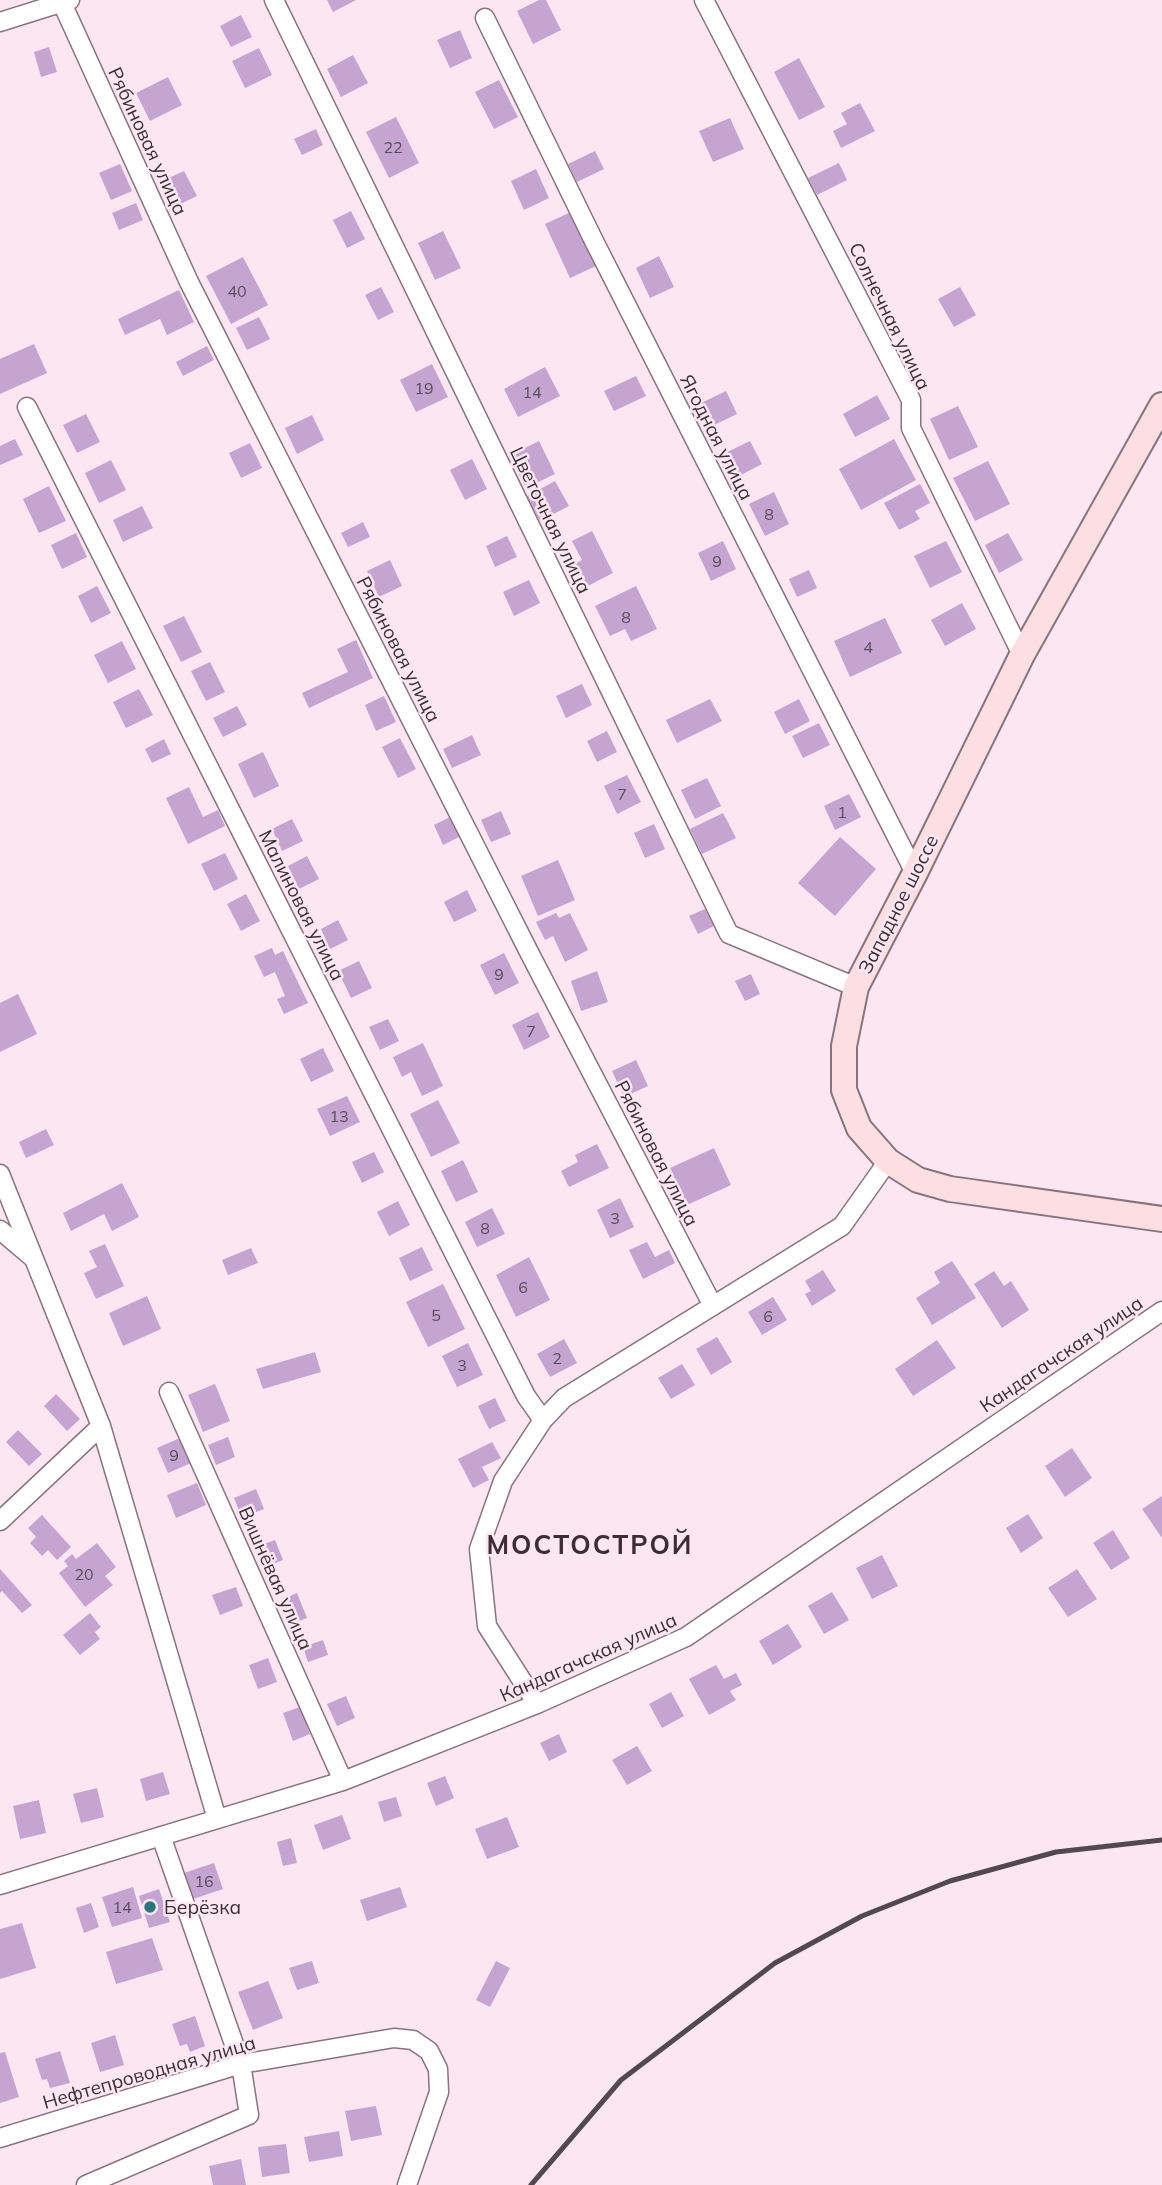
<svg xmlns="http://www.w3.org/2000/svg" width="1162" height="2185" font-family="Mulish,sans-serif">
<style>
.building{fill:#c6a4d2}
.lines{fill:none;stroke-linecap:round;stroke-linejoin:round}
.street-casing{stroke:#87747d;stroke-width:21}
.secondary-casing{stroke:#87747d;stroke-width:28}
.street{stroke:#fff;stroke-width:18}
.secondary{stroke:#fcdfe2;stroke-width:24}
.rail{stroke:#52484d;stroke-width:5}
.poi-dot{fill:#2c757c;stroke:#fce6f1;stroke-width:2.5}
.labels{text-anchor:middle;stroke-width:5;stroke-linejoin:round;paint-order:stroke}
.number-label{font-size:16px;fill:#5b4c5b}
.street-label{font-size:19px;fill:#372f33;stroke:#fce6f1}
.poi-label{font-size:19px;fill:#372f33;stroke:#fce6f1;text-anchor:start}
.district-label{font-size:26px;font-weight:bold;letter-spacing:2px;fill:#3c2c34;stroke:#fce6f1}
</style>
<rect width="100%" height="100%" fill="#fce6f1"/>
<path class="building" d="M327,0H356L333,12Z
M539,0H546L561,30L533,44L517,11Z
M241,15L252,37L231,47L220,26Z
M460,30L472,58L450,68L437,40Z
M49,47L57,72L41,77L34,52Z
M259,48L272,75L245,88L232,61Z
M353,55L368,83L341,97L327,69Z
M799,58L825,107L799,120L774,72Z
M168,77L182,105L150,121L136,93Z
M499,80L518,117L494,129L475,92Z
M860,103L875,131L841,148L833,131L847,124L841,113Z
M396,117L419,163L389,178L366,132Z
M730,118L744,149L713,162L699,131Z
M316,129L323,145L302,155L294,139Z
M595,151L604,169L577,182L568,164Z
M839,163L847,180L817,195L808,178Z
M120,164L132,191L111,200L99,173Z
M536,169L549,198L524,210L511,181Z
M184,171L197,196L172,208L160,182Z
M136,203L143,220L119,230L112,213Z
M351,211L365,239L347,248L333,220Z
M571,212L596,266L570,278L545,224Z
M443,231L461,268L435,280L418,243Z
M659,256L674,287L650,298L636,268Z
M243,257L268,305L231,324L206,276Z
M381,287L394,312L378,320L365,295Z
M960,287L976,315L954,327L938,299Z
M179,290L194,322L167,335L160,319L125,335L118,319Z
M259,317L270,339L247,350L236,328Z
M34,344L47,373L0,394V359Z
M207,346L214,360L183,376L176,362Z
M432,364L448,397L416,412L400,380Z
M545,367L560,396L518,417L504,389Z
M636,376L646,396L614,411L604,391Z
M726,391L737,414L708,428L697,405Z
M877,395L890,419L855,437L843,414Z
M958,406L978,447L949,460L930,419Z
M86,414L100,442L77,453L63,425Z
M312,415L324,440L297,454L285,428Z
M15,439L23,455L0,465V446Z
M894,439L916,480L861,510L839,469Z
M539,441L555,474L526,488L509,456Z
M750,441L762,464L737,477L725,453Z
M250,443L262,468L241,478L229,453Z
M472,459L487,489L465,500L450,470Z
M111,460L126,490L99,503L85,473Z
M988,461L1010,504L975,521L953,478Z
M555,481L569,506L540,521L527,496Z
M920,484L930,503L915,511L920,519L899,530L884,503Z
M49,486L66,521L39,533L23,499Z
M774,492L789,524L765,536L749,504Z
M142,506L153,528L123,542L113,520Z
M363,522L370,537L348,547L341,533Z
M592,531L613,573L580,590L568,567L582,560L572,541Z
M76,533L87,557L62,569L51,545Z
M1008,533L1023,560L999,573L985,545Z
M507,536L517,557L495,567L486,546Z
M723,541L736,569L711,581L698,553Z
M946,541L962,572L930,588L914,556Z
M390,560L402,586L379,597L367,571Z
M809,570L817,588L797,597L789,579Z
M529,580L540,603L514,616L503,592Z
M97,586L111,613L91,623L78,596Z
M636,586L657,629L631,641L625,629L610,636L595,606Z
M962,603L976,629L945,646L931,620Z
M184,616L202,652L181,662L163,626Z
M885,618L902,653L850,677L834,641Z
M356,640L373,678L309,708L302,693L348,672L337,649Z
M122,641L136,669L108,683L94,655Z
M210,662L225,692L206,701L191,671Z
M582,684L592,705L566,718L556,696Z
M139,689L153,715L126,728L113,702Z
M384,696L396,722L376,731L365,705Z
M710,699L722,721L677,743L666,720Z
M799,699L810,721L785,734L774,712Z
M237,706L247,725L223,737L213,718Z
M819,723L830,745L803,758L792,736Z
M607,731L617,752L597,762L587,741Z
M472,735L481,755L452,768L443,749Z
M400,738L416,769L398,778L382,747Z
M164,739L171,754L152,763L145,749Z
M263,752L279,786L254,798L238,764Z
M627,775L641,802L617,814L604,786Z
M707,778L721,806L695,819L681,790Z
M189,787L203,817L218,810L225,826L188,844L166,798Z
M849,794L861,817L835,830L824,806Z
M501,811L511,834L491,842L481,820Z
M723,813L736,838L702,854L690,829Z
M450,817L459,837L443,845L434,825Z
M292,819L303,841L282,851L272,829Z
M654,824L665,849L645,858L634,833Z
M840,837L876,869L835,916L798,883Z
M225,853L238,879L214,891L201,864Z
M307,856L319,879L299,889L288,866Z
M558,860L575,900L538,916L521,876Z
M467,890L477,911L454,922L444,902Z
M246,894L260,921L241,931L227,904Z
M705,909L714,926L698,934L689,916Z
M556,913L559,918L570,913L588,950L565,962L553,936L545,940L536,922Z
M338,920L348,940L330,949L321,929Z
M272,948L275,955L283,951L308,1003L284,1014L277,999L285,996L275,972L264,977L254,956Z
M504,953L519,983L495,995L480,965Z
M359,961L372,988L351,998L338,971Z
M597,971L608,1002L581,1011L571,981Z
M751,974L760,994L745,1001L735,981Z
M18,994L37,1034L0,1052V1003Z
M538,1012L550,1037L524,1050L512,1025Z
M388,1019L399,1041L380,1050L369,1027Z
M423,1043L443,1086L422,1096L411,1072L402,1077L393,1057Z
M323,1048L334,1071L311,1082L300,1059Z
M636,1060L648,1086L624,1097L612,1071Z
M347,1096L360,1122L330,1136L317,1109Z
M438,1100L460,1143L431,1157L410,1114Z
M46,1129L54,1145L26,1158L19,1142Z
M597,1144L609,1168L569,1187L561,1171L578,1162L575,1155Z
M714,1148L731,1185L687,1205L670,1168Z
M374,1152L384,1172L362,1183L352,1162Z
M463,1160L478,1192L456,1202L441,1171Z
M122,1183L139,1217L112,1231L104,1214L71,1231L63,1213Z
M620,1198L634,1227L610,1238L597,1210Z
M398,1201L410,1225L389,1236L377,1212Z
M492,1208L505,1234L477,1247L465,1222Z
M647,1242L655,1257L669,1250L675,1263L643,1279L629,1250Z
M105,1244L124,1286L96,1299L84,1273L97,1267L89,1251Z
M422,1247L433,1270L410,1281L399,1258Z
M251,1248L258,1263L228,1275L222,1260Z
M529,1257L550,1300L516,1317L496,1275Z
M952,1261L976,1298L932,1325L916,1298L940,1283L934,1272Z
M823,1270L836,1291L812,1306L805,1294L811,1291L805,1281Z
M994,1271L1004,1286L1011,1281L1029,1310L1002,1328L974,1284Z
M443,1284L465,1329L428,1347L406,1302Z
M147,1296L161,1329L123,1346L109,1313Z
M773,1297L787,1320L762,1335L748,1312Z
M717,1337L732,1362L711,1375L696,1349Z
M564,1339L577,1363L550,1377L537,1354Z
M937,1340L956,1368L913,1396L895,1369Z
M468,1343L483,1375L457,1387L442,1356Z
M315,1352L321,1372L263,1389L256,1369Z
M682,1364L695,1385L671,1399L658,1378Z
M215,1384L230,1421L203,1432L188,1395Z
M56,1394L80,1419L67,1431L44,1406Z
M495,1398L506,1421L489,1429L478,1406Z
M18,1430L42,1454L29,1466L6,1442Z
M228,1437L235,1457L216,1465L208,1445Z
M180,1438L191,1463L168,1473L157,1448Z
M492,1442L501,1458L482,1467L489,1480L473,1488L458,1459Z
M1072,1448L1092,1478L1065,1497L1045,1466Z
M197,1483L206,1505L176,1518L167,1495Z
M256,1489L264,1509L242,1518L234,1498Z
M1162,1496V1538L1142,1509Z
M1028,1514L1043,1538L1021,1553L1006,1528Z
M42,1515L71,1547L57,1560L48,1550L42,1556L30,1543L36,1537L28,1528Z
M1113,1530L1130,1558L1111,1570L1093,1543Z
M275,1540L283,1560L264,1567L256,1547Z
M97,1543L116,1567L105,1576L113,1585L85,1607L59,1573L68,1566L64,1561L72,1554L76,1559Z
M882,1555L898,1586L872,1599L856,1568Z
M0,1569L32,1605L22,1613L2,1591L0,1593Z
M1077,1569L1097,1599L1068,1617L1048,1588Z
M236,1587L243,1606L220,1615L212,1595Z
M832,1592L849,1620L824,1634L808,1606Z
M297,1593L307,1618L291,1624L281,1600Z
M90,1613L101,1627L95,1632L100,1639L80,1655L63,1635Z
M788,1624L802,1647L773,1665L759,1641Z
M323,1640L328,1655L308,1662L303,1647Z
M268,1658L277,1682L258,1689L249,1665Z
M716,1665L724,1679L736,1673L742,1685L730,1691L736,1700L709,1715L689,1679Z
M671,1692L684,1716L662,1728L649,1704Z
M346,1696L355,1718L337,1726L327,1704Z
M300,1707L310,1734L293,1741L283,1713Z
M559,1734L567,1752L549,1761L540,1743Z
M637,1746L652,1771L627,1785L612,1760Z
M163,1772L170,1794L146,1801L140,1779Z
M445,1776L454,1798L436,1806L427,1783Z
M97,1788L104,1817L81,1823L73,1794Z
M396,1797L402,1816L384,1822L378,1802Z
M39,1800L46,1833L20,1839L13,1806Z
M342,1815L351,1839L323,1850L314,1825Z
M507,1817L519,1847L487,1859L475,1829Z
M291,1838L297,1863L283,1866L277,1842Z
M214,1863L223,1889L193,1899L184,1873Z
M133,1887L142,1918L112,1927L102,1897Z
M400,1887L407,1907L367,1921L360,1900Z
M159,1889L170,1922L149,1928L139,1896Z
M91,1903L99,1927L84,1933L76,1908Z
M22,1923L36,1968L0,1979V1929Z
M152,1938L163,1970L116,1984L106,1952Z
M312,1961L319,1983L297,1990L289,1968Z
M496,1961L510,1968L490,2007L476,2000Z
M268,1981L283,2018L253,2030L238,1992Z
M195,2016L205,2046L190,2052L187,2044L180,2046L172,2024Z
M115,2035L124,2065L100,2072L91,2043Z
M60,2051L70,2083L50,2088L47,2079L42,2080L35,2059Z
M5,2052L19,2097L0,2103V2053Z
M376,2106L382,2135L351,2141L345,2111Z
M339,2131L343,2156L309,2162L304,2137Z
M286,2144L290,2173L262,2177L258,2147Z
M241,2159L246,2185H213L209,2166Z"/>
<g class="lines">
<g class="street-casing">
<path id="street" d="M274,0L729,934L856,987
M704,0L911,400V428L1022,655
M62,3L189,282L531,956L713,1306
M485,18L594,241L915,873
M0,22L70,0
M27,407L526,1396L543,1420
M0,1174L101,1426L217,1819
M0,1230L32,1257
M169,1392L343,1781
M0,1521L101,1426
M537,1704L487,1626L479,1549L503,1481L543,1420L564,1398L842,1226L888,1161
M0,1885L343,1781L537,1704L686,1637L1162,1311
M0,2138L241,2064L394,2038L413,2040L429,2051L438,2069L439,2092L407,2185
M86,2185L249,2115L241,2064L161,1836"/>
</g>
<g class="secondary-casing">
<path id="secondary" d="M1162,405L1022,655L915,873L856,987L844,1046V1090L859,1128L888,1161L918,1180L950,1189L1162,1219"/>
</g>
<use href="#street" class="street"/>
<use href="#secondary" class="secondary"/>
<path class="rail" d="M531,2185L621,2080L775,1963L862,1916L950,1881L1056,1852L1162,1840"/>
</g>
<circle class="poi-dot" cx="150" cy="1907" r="7"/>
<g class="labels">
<g class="number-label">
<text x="393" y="153">22</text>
<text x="237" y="297">40</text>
<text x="424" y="394">19</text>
<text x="532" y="398">14</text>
<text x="769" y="520">8</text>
<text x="717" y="567">9</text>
<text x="626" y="623">8</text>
<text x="868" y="653">4</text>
<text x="622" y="800">7</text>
<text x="842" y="818">1</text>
<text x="499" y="980">9</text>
<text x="531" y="1037">7</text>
<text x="339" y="1122">13</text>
<text x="615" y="1224">3</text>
<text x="485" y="1234">8</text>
<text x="523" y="1293">6</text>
<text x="436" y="1321">5</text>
<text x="768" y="1322">6</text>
<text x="557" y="1364">2</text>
<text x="462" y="1371">3</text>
<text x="174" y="1461">9</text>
<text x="84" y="1580">20</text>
<text x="204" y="1887">16</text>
<text x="122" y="1913">14</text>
</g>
<g class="street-label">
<text transform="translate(148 141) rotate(65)" y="7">Рябиновая улица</text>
<text transform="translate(890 316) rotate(64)" y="7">Солнечная улица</text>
<text transform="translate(717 437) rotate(63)" y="7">Ягодная улица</text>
<text transform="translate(551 520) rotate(64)" y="7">Цветочная улица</text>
<text transform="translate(399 649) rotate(63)" y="7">Рябиновая улица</text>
<text transform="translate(898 904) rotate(-63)" y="7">Западное шоссе</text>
<text transform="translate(302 905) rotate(63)" y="7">Малиновая улица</text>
<text transform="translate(657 1153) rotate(63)" y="7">Рябиновая улица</text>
<text transform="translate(1061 1354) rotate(-34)" y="7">Кандагачская улица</text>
<text transform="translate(276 1578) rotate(66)" y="7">Вишнёвая улица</text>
<text transform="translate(588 1657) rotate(-24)" y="7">Кандагачская улица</text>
<text transform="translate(149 2072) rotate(-16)" y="7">Нефтепроводная улица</text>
</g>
<g class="poi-label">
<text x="164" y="1914">Берёзка</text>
</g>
<g class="district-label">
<text x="590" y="1554">МОСТОСТРОЙ</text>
</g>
</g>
</svg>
